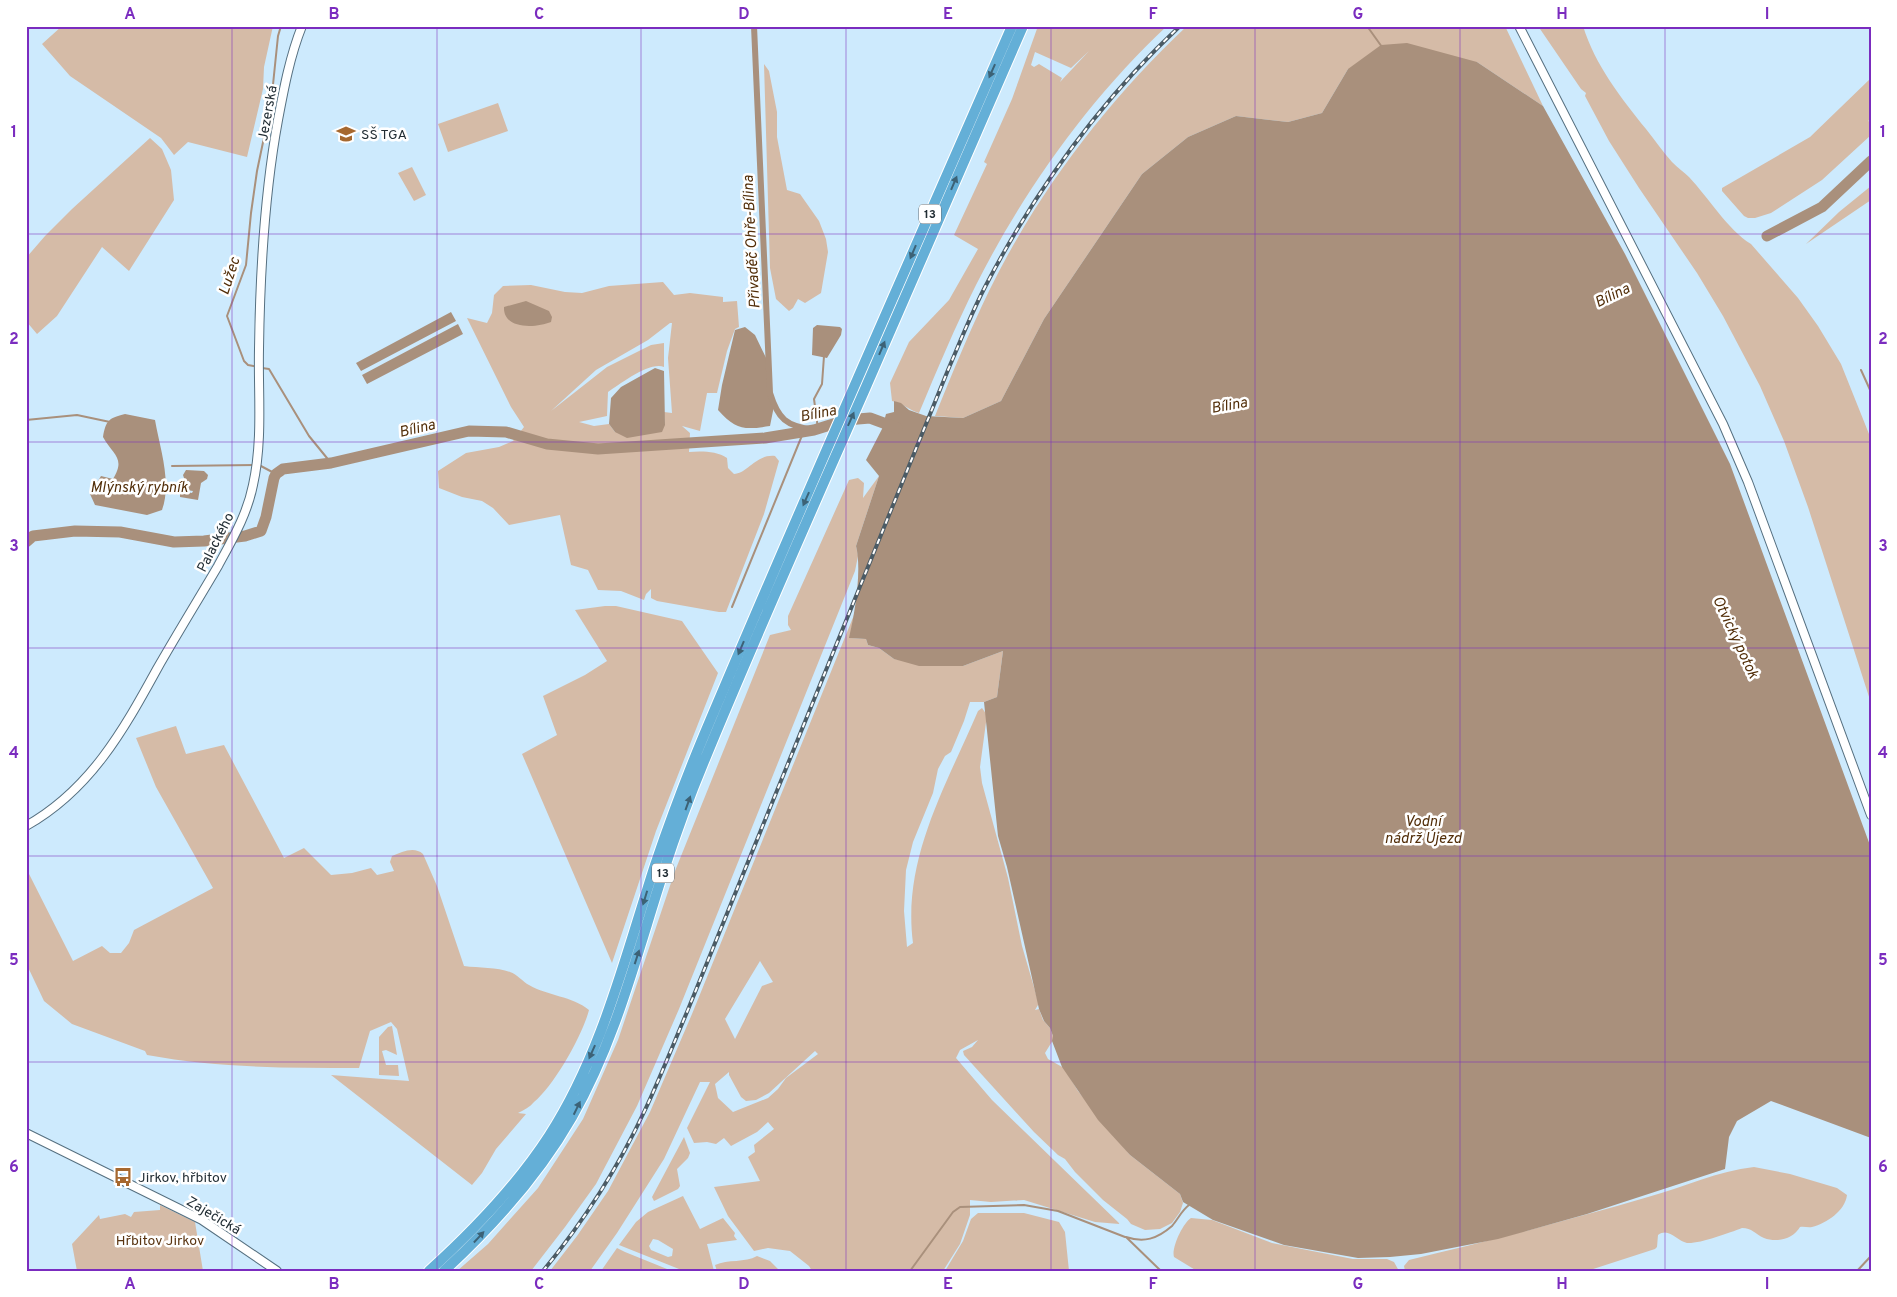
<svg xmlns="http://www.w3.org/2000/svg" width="1897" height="1297" font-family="Overpass,sans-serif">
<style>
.green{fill:#d5bba7;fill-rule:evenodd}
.water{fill:#a9907c}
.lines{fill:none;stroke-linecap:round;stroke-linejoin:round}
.stream{stroke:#a9907c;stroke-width:2}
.canal{stroke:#a9907c;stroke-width:6}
.river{stroke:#a9907c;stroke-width:11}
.tertiary-casing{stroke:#567080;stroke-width:10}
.trunk-casing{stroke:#fff;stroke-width:12}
.tertiary{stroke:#fff;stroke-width:8}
.trunk{stroke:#64afd7;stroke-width:10}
.rail-casing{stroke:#4b5b65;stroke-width:4}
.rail{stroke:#fff;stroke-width:2;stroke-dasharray:5.5;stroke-linecap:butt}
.oneway{fill:#3c6276}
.grid{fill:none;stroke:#7b2cbf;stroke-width:1;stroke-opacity:0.55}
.labels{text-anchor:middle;stroke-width:5;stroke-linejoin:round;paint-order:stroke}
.shield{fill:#fff;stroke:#646d72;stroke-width:1}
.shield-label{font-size:12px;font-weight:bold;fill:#222e35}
.street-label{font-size:14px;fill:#222e35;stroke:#fff}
.poi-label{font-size:14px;fill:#222e35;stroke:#fff;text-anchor:start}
.park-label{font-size:14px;fill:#593411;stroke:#fff}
.water-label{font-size:15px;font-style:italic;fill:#522e09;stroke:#fff}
.neatline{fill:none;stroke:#7b2cbf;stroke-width:2}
.grid-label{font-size:16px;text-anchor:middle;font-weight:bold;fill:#7b2cbf}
</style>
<rect width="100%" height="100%" fill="#cdeafd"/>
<path class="green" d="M62,26H273L264,67L263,89L247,157L188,142L174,155L161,138L70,76L42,44Z
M1038,26H1097L1099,29L1100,26H1167C1089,99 1024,190 976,285C955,327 937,370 919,413C909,410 903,403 892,401L890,383L909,342L949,300L978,249L954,235L987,164L984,162L1012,99ZM1089,51L1060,82L1062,78L1039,64L1034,67L1031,65L1035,52L1071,68Z
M1187,26H1505L1543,106L1477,62L1348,69L1322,113L1288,122L1236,116L1188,137L1142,174L1044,319L1001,401L963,418L935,416C952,374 969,332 989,291C1037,193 1107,101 1187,26Z
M1538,26H1583C1595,65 1621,98 1646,129C1655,140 1663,152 1672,162C1678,168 1684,172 1689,177C1708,197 1728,230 1751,244L1798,298L1818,326L1841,364L1871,439V703L1808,507L1784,441L1760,386L1723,316L1697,273L1639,188L1609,141L1585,96L1586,93L1581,89Z
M764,64L769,71L777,112V137L787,190L800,194L819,221L826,239L828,252L821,293L805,303L798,299L793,308L789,311L776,299L770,268Z
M1871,78V119L1868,121L1871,122V135L1822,180L1771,213L1755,218H1748L1744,216L1722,191V188L1810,137Z
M498,103L508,131L448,152L438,124Z
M150,138L162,149L171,170L174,200L129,271L102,247L57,316L37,334L26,321V258L45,236L72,209Z
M412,167L426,195L414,201L398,173Z
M1871,186V200L1806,244L1839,212Z
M663,282L674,295L690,293L723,297V302L737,301L739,327L735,329L727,351L717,393H707L700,431L682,426L690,433L689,452C701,451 717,451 727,458L728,468L734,474C747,474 756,454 775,456L779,461L764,514L726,612H719L657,601L651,598V589L646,594L644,600L621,591L598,590L588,570L571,565L560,515L509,525L493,508L482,501L462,497L439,488L438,471L466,453L499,447L513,441L524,427L511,407L467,318L487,323L492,313L494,295L503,286L531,285L565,292L582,293L609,286ZM670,323H672L668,358L672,413L664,412L665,425L615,432L609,424L594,426L579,422L607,416L608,392C620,384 650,361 664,367V343L651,345L607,367L551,411L596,370L648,340Z
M879,476L856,546L858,556L855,571L679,1009L637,1106L596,1184L565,1227L531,1271H457L488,1244L538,1188L583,1119L618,1040L675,871L770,635L791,630L788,625V616L849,480L858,478L864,483L863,498Z
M605,606H616L682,621L718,673L656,831L612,963L522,754L557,735L543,696L585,675L607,661L575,610Z
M854,615L850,638L866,639L868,645L879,648L894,659L963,666L1003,651L997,697L984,702H970L964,721L951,752L945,756L938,769L933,793L913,842L906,870L904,911L907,947L913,943C902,859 946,786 978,711L982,708L987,715L980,767L982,783L1008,878L1022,946L1038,1001V1005L1035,1010L1039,1009L1043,1020L1050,1028L1053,1036V1040L1045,1053L1048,1059L1064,1068L1078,1091L1130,1155L1180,1194L1183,1203L1180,1212L1172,1223L1160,1229L1145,1230L1131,1224L1127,1219L1103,1200L1075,1172L1065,1159L1058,1155L1034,1132L964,1055L963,1051L972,1047L978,1040L960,1050L956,1058L992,1100L1120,1224L1095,1222L1024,1200L991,1202L970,1200V1215L960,1244L943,1271H812L809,1266L790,1251L768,1248L754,1251L728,1216L714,1187L760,1181L748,1157L755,1152L754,1145L774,1129L768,1122L757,1132L731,1146L724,1138L716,1144L707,1142L694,1143L687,1128L710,1082H700L664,1159L617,1233L590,1271H550L577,1236L608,1191L650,1112L692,1014ZM760,961L773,982L762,986L735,1039L725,1019ZM815,1051L818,1054L786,1078L778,1089L768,1098L733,1112L718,1098L715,1084L729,1072V1075L741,1097L746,1101L756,1100L769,1093Z
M176,726L186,754L224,745L284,858L304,848L331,875L352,873L371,868L377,875L394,871L390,862L392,856C402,852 414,846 423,854L437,886L464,966C479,968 497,967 510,972C517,974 523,982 529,985C548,996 572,996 589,1010C583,1034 554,1086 534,1102C530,1107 524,1110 518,1113L526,1114L496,1149L482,1173L472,1185L331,1075L409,1081L397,1029L391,1022L370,1031L359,1068C287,1068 218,1068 147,1055L145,1051L72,1024L44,1001L26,963V868L73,961L102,946L110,953H121L129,943L134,930L213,888L156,787L136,738Z
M392,1026L397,1055L386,1050L382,1051L386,1065H398L399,1076L379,1075V1037L388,1027Z
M684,1137L690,1153L688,1158L677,1169L680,1186L678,1189L654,1201L652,1197Z
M1754,1167L1790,1174L1837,1188L1847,1195C1845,1211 1827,1223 1812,1227C1808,1228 1804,1226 1800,1227C1793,1239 1777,1243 1764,1238C1755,1234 1752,1228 1742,1228C1729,1233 1699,1244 1687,1243C1677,1241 1669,1227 1658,1235L1657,1247L1655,1249L1587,1271H1405L1404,1266L1409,1260C1490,1241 1569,1220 1648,1197C1684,1187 1718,1171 1754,1167Z
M683,1196L700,1229L723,1218L735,1233L734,1236L737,1240L707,1244L714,1271H684L619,1245L636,1222L648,1212ZM653,1239L658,1240L673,1249L672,1256L668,1257L651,1250L649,1246Z
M160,1205L195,1222L203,1271H77L72,1244L99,1215L100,1219L125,1214L131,1217L134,1212L160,1210Z
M978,1213H1024L1059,1222L1065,1232L1069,1271H945L963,1241L971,1219Z
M1191,1218L1212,1220L1272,1243L1307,1250L1353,1259H1387L1394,1262L1399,1271H1197L1174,1257C1171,1248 1183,1223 1191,1218Z
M617,1248L625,1252L672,1271H601Z
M757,1256L770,1261L780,1271H717L715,1265C728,1259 745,1263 757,1256Z"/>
<path class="water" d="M1407,43L1477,62L1543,106L1625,254L1730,464L1871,848V1138L1771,1101L1737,1121L1729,1137L1725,1169L1587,1214L1498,1239L1421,1254L1390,1257L1358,1258L1284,1245L1213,1220L1183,1202L1180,1194L1130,1155L1098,1120L1062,1067L1052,1041L1053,1036L1050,1028L1044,1021L1039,1009L1007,867L998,836L984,702L997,697L1003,651L963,666H919L894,659L879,648L868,645L866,639L849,638C855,613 862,570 856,546L879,476L866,460L882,429L886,414L894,412V401L901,403L909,410L926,416L963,418L1001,401L1044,319L1142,174L1188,137L1236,116L1288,122L1322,113L1348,69L1381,45Z
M526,301L549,311L552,317L551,322C536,328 503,330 504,307Z
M451,312L456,321L361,371L356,363Z
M458,324L463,334L367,384L362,375Z
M817,325L840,327L842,329L841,335L827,358L812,355L813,328Z
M745,327L755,335L769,364L770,393L774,406L770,426C744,430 736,430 718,410L722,385L735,330Z
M655,368L664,371L665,425L662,432L627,438L615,432L609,424L611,398L621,387Z
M125,414L155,420C160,449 172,482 162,510L147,515L95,505L90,494L101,476L113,479C126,458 113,455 103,437C106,420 109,418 125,414Z
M186,470L204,471L208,475L207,479L201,483L198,500L180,497V491L192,493L193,491L181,489L182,484H189V481H185L183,475Z"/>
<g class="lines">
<path class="stream" d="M1367,26L1382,47
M258,367L248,365L244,361L227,316L246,265L251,213L257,171L271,104L278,36L281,26
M262,368L269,369L309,436L331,463
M1861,370L1871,392
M26,420L77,415L110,422
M818,429L814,399L822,384L824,356
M259,465L276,474
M172,466L255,465
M732,607L803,433
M910,1271L953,1212L960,1207L1024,1205L1058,1211L1125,1237
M1161,1271L1126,1237C1144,1243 1157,1239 1172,1226C1178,1219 1182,1210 1189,1205
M1857,1271L1871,1256"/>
<path class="canal" d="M754,26L770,393C778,419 786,426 814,430"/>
<path class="river" d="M1767,236L1822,207L1871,161
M26,542L33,536L75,531L120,532L174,542L204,541L245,536L261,531L266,517L274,478L276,474L283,469L331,463L469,431L506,432L547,444L598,449L765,438L814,430L846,420L870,418L897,428"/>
<g class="tertiary-casing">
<path id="tertiary" d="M1519,26L1723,424L1748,482L1871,815
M26,826C90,790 123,731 157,669C177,634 198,600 218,566C232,540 247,515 253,485C263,440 258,394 259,349C260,272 264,196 278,120C284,88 290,56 302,26
M26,1133L202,1220L277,1271"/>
</g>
<g class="trunk-casing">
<path id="trunk" d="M429,1271C473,1231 516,1187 549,1136C602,1054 625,957 655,865C670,821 686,778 704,735C804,498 909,262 1012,26
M444,1271C493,1226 539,1175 572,1117C616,1040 637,953 664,870C676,833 690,795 705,759C756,635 811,512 865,389C918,268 970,147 1023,26"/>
</g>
<use href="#tertiary" class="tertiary"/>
<use href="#trunk" class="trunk"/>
<g class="rail-casing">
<path id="rail" d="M543,1271C584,1221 618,1168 645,1110C660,1078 673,1045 687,1012L948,370C960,342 971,314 985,287C1035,191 1101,100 1180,26"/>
</g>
<use href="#rail" class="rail"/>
</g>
<defs><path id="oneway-solid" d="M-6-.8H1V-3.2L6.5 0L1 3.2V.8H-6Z" transform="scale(1.25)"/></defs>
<g class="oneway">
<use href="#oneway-solid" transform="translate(992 71) rotate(114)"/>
<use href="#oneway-solid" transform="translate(954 183) rotate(-67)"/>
<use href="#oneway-solid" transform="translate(913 252) rotate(113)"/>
<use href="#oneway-solid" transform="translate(882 348) rotate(-67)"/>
<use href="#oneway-solid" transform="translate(851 419) rotate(-66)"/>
<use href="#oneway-solid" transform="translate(806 499) rotate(114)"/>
<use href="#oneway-solid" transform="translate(741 648) rotate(113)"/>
<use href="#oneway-solid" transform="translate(688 803) rotate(-70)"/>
<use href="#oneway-solid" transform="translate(645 898) rotate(107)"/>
<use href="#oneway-solid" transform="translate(637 957) rotate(-72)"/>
<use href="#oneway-solid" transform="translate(592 1052) rotate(114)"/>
<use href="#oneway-solid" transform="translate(577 1108) rotate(-64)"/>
<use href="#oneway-solid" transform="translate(479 1237) rotate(-47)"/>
</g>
<path class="grid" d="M232,26V1271M437,26V1271M641,26V1271M846,26V1271M1051,26V1271M1255,26V1271M1460,26V1271M1665,26V1271M26,234H1871M26,442H1871M26,648H1871M26,856H1871M26,1062H1871"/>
<defs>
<g id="school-bare" transform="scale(1.5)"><path d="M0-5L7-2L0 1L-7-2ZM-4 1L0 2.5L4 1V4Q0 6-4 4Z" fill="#a6682f" stroke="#fff" stroke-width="2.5" paint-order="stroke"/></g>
<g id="bus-bare" transform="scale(1.5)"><path d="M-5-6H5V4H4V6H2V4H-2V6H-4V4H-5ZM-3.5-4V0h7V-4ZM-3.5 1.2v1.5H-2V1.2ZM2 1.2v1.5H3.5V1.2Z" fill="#a6682f" stroke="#fff" stroke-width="2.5" paint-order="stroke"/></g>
</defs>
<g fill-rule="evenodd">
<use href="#school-bare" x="346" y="134"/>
<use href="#bus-bare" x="123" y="1177"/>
</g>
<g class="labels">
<g class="shield">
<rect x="919" y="204.5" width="22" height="19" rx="4"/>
<rect x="652" y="863.5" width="22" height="19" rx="4"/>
</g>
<g class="shield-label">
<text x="930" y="218">13</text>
<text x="663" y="877">13</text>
</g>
<g class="street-label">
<text transform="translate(267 113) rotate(-80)" y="5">Jezerská</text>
<text transform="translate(215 542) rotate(-63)" y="5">Palackého</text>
<text transform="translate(214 1215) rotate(31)" y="5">Zaječická</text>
</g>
<g class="poi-label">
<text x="361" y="139">SŠ TGA</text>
<text x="138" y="1182">Jirkov, hřbitov</text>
</g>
<g class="park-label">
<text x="160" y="1245">Hřbitov Jirkov</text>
</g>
<g class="water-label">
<text transform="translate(751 242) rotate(-93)" y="5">Přivaděč Ohře-Bílina</text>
<text transform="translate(229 276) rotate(-72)" y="5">Lužec</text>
<text transform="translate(1612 295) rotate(-26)" y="5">Bílina</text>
<text transform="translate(1229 405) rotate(-10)" y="5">Bílina</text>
<text transform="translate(818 413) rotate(-11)" y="5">Bílina</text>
<text transform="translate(417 428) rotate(-13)" y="5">Bílina</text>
<text x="139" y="492">Mlýnský rybník</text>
<text transform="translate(1736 637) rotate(65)" y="5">Otvický potok</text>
<text x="1423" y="826">Vodní<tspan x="1423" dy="17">nádrž Újezd</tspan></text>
</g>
</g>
<rect width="1897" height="1297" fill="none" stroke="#ffffff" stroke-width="55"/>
<rect x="28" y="28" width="1842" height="1242" class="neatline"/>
<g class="grid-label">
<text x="130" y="19">A</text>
<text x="334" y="19">B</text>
<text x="539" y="19">C</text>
<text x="744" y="19">D</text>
<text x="948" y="19">E</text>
<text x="1153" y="19">F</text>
<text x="1358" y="19">G</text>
<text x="1562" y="19">H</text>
<text x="1767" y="19">I</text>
<text x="14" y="137">1</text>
<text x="1883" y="137">1</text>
<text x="14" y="344">2</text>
<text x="1883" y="344">2</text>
<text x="14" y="551">3</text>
<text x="1883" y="551">3</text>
<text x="14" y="758">4</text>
<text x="1883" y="758">4</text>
<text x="14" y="965">5</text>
<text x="1883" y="965">5</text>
<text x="14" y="1172">6</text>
<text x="1883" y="1172">6</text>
<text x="130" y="1289">A</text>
<text x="334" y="1289">B</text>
<text x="539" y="1289">C</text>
<text x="744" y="1289">D</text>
<text x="948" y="1289">E</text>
<text x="1153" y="1289">F</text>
<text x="1358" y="1289">G</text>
<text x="1562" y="1289">H</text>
<text x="1767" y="1289">I</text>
</g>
</svg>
